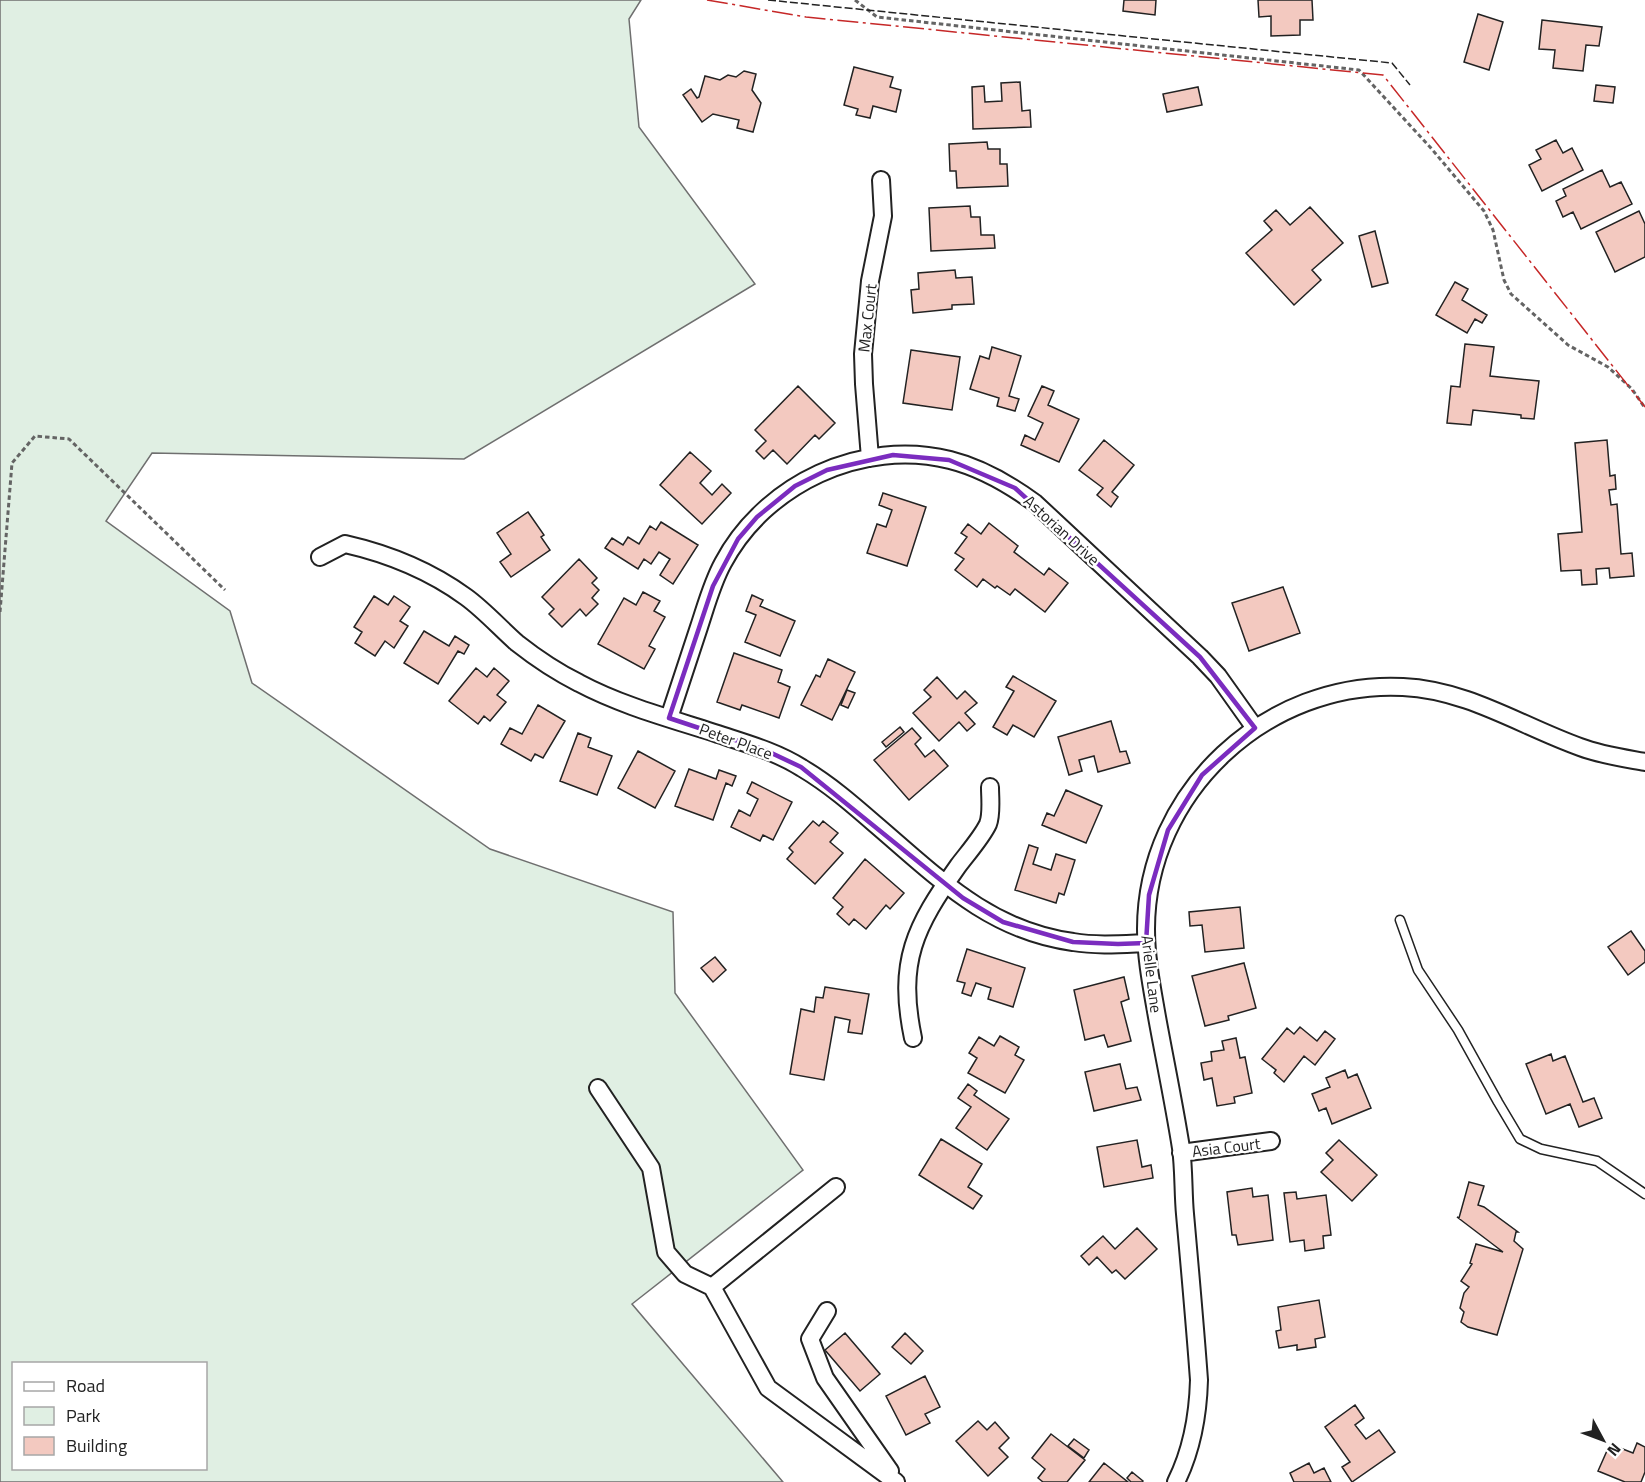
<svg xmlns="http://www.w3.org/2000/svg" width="1645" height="1482" font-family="'Titillium Web',sans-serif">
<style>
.green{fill:#e0efe3;stroke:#6f6f6f;stroke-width:1.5;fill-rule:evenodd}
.building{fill:#f3c9c0;stroke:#222;stroke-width:1.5}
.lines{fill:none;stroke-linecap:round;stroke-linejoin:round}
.service-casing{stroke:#222;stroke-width:11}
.minor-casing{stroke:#222;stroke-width:20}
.path{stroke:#646464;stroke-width:3;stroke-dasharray:4.5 3;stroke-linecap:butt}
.service{stroke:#fff;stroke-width:8}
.minor{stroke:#fff;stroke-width:16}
.fence{stroke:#222;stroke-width:1.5;stroke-dasharray:8 3;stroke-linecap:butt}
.power{stroke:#c62828;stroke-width:1.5;stroke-dasharray:21 4.5 3 4.5;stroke-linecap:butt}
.marked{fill:none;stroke:#7b2cbf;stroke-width:4.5;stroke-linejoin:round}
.labels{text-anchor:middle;stroke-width:4.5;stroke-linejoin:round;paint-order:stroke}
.street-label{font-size:16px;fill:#222;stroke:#fff}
</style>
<rect width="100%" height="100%" fill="#fff"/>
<path class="green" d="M0,0H641L629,19L639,127L755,284L464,459L152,453L106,521L230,611L252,683L490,849L673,912L675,993L803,1170L632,1304L783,1482H0ZM14,1364H206V1468H14Z"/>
<path class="building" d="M1124,0H1156L1155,15L1123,11Z
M1258,0H1312L1313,20H1300V35L1271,36V16L1259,17Z
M1478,14L1503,22L1489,70L1464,62Z
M1542,20L1602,27L1599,46L1586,45L1583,71L1553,68L1555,50L1539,49Z
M854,67L893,77L890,87L901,90L896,112L873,106L870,118L856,115L858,109L844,105Z
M744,71L756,74L752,90L761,103L753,132L737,128L739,120L713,114L702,122L683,95L691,89L697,98L699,97L705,76L720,80L728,75L736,77Z
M1020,82L1022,111L1030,110L1031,127L973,129L972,87L984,86L985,102L1002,101L1001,83Z
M1596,85L1615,87L1613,103L1594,101Z
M1198,87L1202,105L1167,112L1163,94Z
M1556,140L1563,153L1572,148L1583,170L1542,191L1529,165L1541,159L1536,150Z
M987,142L988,149H1000V164H1007L1008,186L957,188L956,171H950L949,144Z
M1602,170L1610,187L1621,182L1632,204L1581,229L1573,212L1563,217L1556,201L1566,196L1563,189Z
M970,206L971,217H980L981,235H994L995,248L931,251L929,208Z
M1310,207L1343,243L1312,270L1321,280L1294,305L1246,253L1272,230L1264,221L1276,210L1290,225Z
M1639,211L1645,224V257L1615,272L1596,232Z
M1375,231L1388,283L1372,287L1359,236Z
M955,270L956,278L972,277L974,304L952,305V309L913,313L911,290L919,289L918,273Z
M1455,282L1468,289L1462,300L1487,315L1482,323L1475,319L1467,333L1436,315Z
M1465,344L1494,347L1490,376L1539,381L1534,419L1521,418V415L1473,410L1471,425L1447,423L1451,386L1460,387Z
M992,347L1021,356L1009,396L1019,399L1015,411L997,406L999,398L970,389L980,356L989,359Z
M911,350L960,357L952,410L903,403Z
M798,386L835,423L819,439L815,435L787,464L773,450L764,459L756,451L766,441L755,430Z
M1042,386L1054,391L1048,405L1079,419L1059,462L1021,445L1025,435L1035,440L1043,423L1028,416Z
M1104,440L1134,465L1112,492L1118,497L1111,507L1097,495L1103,488L1079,470Z
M1607,440L1610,476L1615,475L1616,489L1609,490L1611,505L1617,504L1621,554L1632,553L1634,576L1610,578L1609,568L1596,569L1597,584L1582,585L1581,570L1561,571L1558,534L1582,532L1575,443Z
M690,452L711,471L700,483L712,495L722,484L731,493L702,524L660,485Z
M883,493L926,507L907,566L867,553L877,524L886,527L892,510L879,505Z
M528,512L544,535L541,537L550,550L511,577L500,562L511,554L497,533Z
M661,522L698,545L673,584L660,575L670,559L659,552L651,564L644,559L638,569L605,548L612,538L623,545L628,537L639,544L650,526L656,530Z
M989,523L1018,546L1014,552L1044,575L1049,568L1068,583L1045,612L1015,589L1010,595L997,586L995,588L983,579L977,587L955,570L964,559L955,553L967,537L961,533L968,524L981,534Z
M579,559L597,578L592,583L599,590L592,598L598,604L586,616L580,609L562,627L549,614L554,609L542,597Z
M1283,587L1300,633L1249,651L1232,603Z
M643,592L660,601L654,611L665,617L649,646L655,649L644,669L598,644L624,598L636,605Z
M752,595L763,600L760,606L795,621L780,656L745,642L756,615L746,611Z
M374,596L388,605L394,596L410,607L400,621L408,626L394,648L385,641L375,656L355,643L362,632L354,627Z
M424,631L449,646L455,636L469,645L464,654L458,651L438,684L404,663Z
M734,653L782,670L778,682L790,687L779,718L742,705L740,710L717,702Z
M828,659L855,672L832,720L801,705L816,675L820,677Z
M476,668L487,677L494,668L509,681L497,695L506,702L490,721L484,716L478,724L449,701Z
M1013,676L1056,701L1034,737L1013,725L1007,735L993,727L1014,691L1006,687Z
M937,677L957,699L965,691L977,703L965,713L975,724L967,731L959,722L939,741L913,713L931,697L924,690Z
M847,690L855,693L848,708L841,705Z
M538,705L565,721L543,758L535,754L531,761L501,744L510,728L522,734Z
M1111,721L1120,752L1126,751L1130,763L1098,772L1094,756L1079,760L1082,771L1069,775L1058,737Z
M900,727L904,732L886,747L882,742Z
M912,728L921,738L915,744L925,757L934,750L948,766L909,800L874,760Z
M578,733L591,738L588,747L612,756L597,795L560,781Z
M638,751L675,771L655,808L618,788Z
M689,769L716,779L719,770L736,776L732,786L726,783L713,820L675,806Z
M752,782L792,802L773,840L763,835L760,841L731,827L739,810L750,816L758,799L747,793Z
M1066,790L1102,806L1086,843L1042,825L1047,813L1054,816Z
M813,821L819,826L823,821L838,833L830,842L843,853L815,884L787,859L793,852L789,848Z
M1029,845L1038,848L1033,864L1051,870L1056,854L1075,860L1064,895L1059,893L1056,903L1015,890Z
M865,859L904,893L890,909L886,905L866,929L854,919L849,925L837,914L843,907L833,898Z
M1240,907L1244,948L1205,952L1202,925L1190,926L1189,912Z
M1631,931L1645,951V962L1628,975L1608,947Z
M967,949L1025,968L1013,1007L988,999L991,988L976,983L971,996L962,993L965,983L957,981Z
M715,957L726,970L713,982L701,968Z
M1244,963L1256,1008L1228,1016L1229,1020L1205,1026L1192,976Z
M1124,977L1129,999L1121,1002L1131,1041L1108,1047L1104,1035L1085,1040L1074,990Z
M825,987L869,994L862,1034L848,1032L850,1020L835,1017L824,1080L790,1074L801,1009L814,1012L816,997L823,998Z
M1300,1027L1317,1041L1325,1031L1335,1039L1315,1065L1304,1056L1284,1082L1274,1073L1276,1070L1262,1059L1287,1028L1294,1034Z
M1000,1036L1019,1047L1015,1055L1024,1060L1005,1093L968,1073L977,1058L969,1053L979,1037L994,1046Z
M1236,1038L1240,1058L1245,1057L1252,1093L1234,1097L1235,1103L1217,1106L1212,1078L1204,1080L1201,1063L1212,1061L1211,1052L1224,1050L1222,1041Z
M1551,1054L1553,1061L1565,1056L1583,1102L1594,1098L1602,1118L1579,1127L1570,1104L1546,1114L1526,1064Z
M1120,1064L1126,1089L1137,1087L1141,1100L1094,1111L1085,1072Z
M1345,1070L1348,1078L1357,1074L1371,1108L1332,1124L1326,1108L1319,1111L1312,1094L1330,1087L1326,1078Z
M968,1084L977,1091L974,1095L1009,1119L987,1150L956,1128L971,1107L958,1098Z
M941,1139L982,1164L968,1187L982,1196L973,1209L919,1175Z
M1137,1140L1142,1167L1151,1165L1153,1178L1104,1187L1097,1147Z
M1339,1140L1377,1175L1352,1201L1321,1172L1333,1160L1326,1153Z
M1469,1182L1484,1186L1478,1205L1484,1207L1518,1232H1516L1514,1241L1523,1249L1497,1335L1468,1327L1461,1322L1464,1312L1460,1308L1464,1293L1469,1287L1461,1281L1472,1264L1470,1263L1476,1244L1503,1252L1457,1217L1459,1218Z
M1252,1188L1253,1197L1268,1195L1273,1240L1238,1245L1236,1235H1232L1227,1192Z
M1296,1192L1297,1199L1326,1195L1331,1235L1323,1236L1324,1248L1305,1251L1304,1240L1290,1242L1284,1193Z
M1137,1228L1157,1249L1125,1279L1116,1270L1112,1273L1097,1257L1089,1265L1081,1256L1103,1236L1115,1249Z
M1319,1300L1325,1337L1315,1339L1316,1347L1297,1350V1345L1279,1348L1276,1331L1281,1330L1278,1307Z
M845,1333L880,1374L860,1391L825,1350Z
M905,1333L923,1351L911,1364L892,1347Z
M925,1376L940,1407L925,1414L930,1423L906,1435L886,1396Z
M1355,1405L1364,1418L1355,1425L1366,1439L1379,1430L1395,1452L1352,1482L1342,1467L1350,1462L1325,1427Z
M978,1421L987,1430L995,1422L1009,1438L999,1448L1008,1457L988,1476L956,1441Z
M1051,1434L1085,1460L1067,1482H1043L1038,1478L1045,1469L1032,1458Z
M1074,1439L1089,1450L1084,1458L1068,1446Z
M1637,1443L1645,1447V1472L1641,1482H1625L1598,1471L1610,1444L1633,1453Z
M1104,1463L1128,1482H1089Z
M1309,1463L1314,1473L1324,1468L1331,1482H1294L1290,1473Z
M1132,1472L1143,1481L1142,1482H1131L1127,1478Z"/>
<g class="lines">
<g class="service-casing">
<path id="service" d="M1400,920L1418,970L1458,1030L1498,1102L1520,1139L1541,1149L1597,1161L1645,1194"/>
</g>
<g class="minor-casing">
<path id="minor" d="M870,458L864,384L863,354L870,281L883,216L881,180
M320,557L345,544C389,554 429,570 466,597C484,610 500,628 517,643C536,658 557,672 579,683C626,708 680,721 730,738C755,746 780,754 802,768C829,784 852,804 875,824C936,876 989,931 1073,942C1097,946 1122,944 1146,943
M669,718C679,687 689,657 699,627C706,606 712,583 723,563C765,484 862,438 950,460C982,468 1009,484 1035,503L1200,657L1218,676L1255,728
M913,1038C897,961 915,927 958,866C967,854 982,837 988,824C992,814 990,798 990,787
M598,1088L651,1168L666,1252L685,1274L712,1287L768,1388L896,1482
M1181,1153L1271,1141
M712,1287L836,1187
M827,1311L810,1339L825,1378L890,1471
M1176,1482C1192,1450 1198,1416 1199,1380C1195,1325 1190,1270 1185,1214C1183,1193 1184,1169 1181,1148C1174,1104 1165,1061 1157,1017C1152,988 1146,959 1146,929C1146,792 1267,680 1403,687C1468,690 1521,726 1580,747C1601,755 1623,758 1645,762"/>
</g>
<path class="path" d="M855,0L877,17L1359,70L1430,147L1484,211L1493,230L1504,280L1511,294L1568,345L1608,367L1632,389L1645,408
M0,612L12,463L35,436L69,439L225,590"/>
<use href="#service" class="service"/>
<use href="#minor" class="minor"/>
<path class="fence" d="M768,0L1392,63L1410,85"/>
<path class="power" d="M707,0L806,17L1383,75L1645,407"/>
</g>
<path class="marked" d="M893,455L949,460L1015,488L1200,657L1255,728L1202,775L1168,830L1149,895L1146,943L1118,944L1073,942L1003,922L963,898L801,767L765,750L669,718L713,586L738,539L757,517L795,486L827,470Z"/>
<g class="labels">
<g class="street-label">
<text transform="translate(867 318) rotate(-84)" y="6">Max Court</text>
<text transform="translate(1062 530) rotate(42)" y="6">Astorian Drive</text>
<text transform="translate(736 741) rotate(20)" y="6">Peter Place</text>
<text transform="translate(1152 974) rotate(83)" y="6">Arielle Lane</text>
<text transform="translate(1226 1147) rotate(-7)" y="6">Asia Court</text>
</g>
</g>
<rect x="12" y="1362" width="195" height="108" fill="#ffffff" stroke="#a7a7a7" stroke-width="1.5"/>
<rect x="24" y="1382" width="30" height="9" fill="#ffffff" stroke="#a7a7a7" stroke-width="1.5"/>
<text x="66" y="1392" font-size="18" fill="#222222">Road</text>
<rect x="24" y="1407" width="30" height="18" fill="#e0efe3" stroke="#a7a7a7" stroke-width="1.5"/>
<text x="66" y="1422" font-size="18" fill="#222222">Park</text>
<rect x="24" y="1437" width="30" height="18" fill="#f3c9c0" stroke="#a7a7a7" stroke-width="1.5"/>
<text x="66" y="1452" font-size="18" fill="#222222">Building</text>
<g transform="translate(1603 1440) rotate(131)" stroke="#ffffff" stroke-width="4.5" paint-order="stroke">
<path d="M0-4.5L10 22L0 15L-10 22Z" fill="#222222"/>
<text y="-9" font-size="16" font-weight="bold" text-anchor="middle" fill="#222222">N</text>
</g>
</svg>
